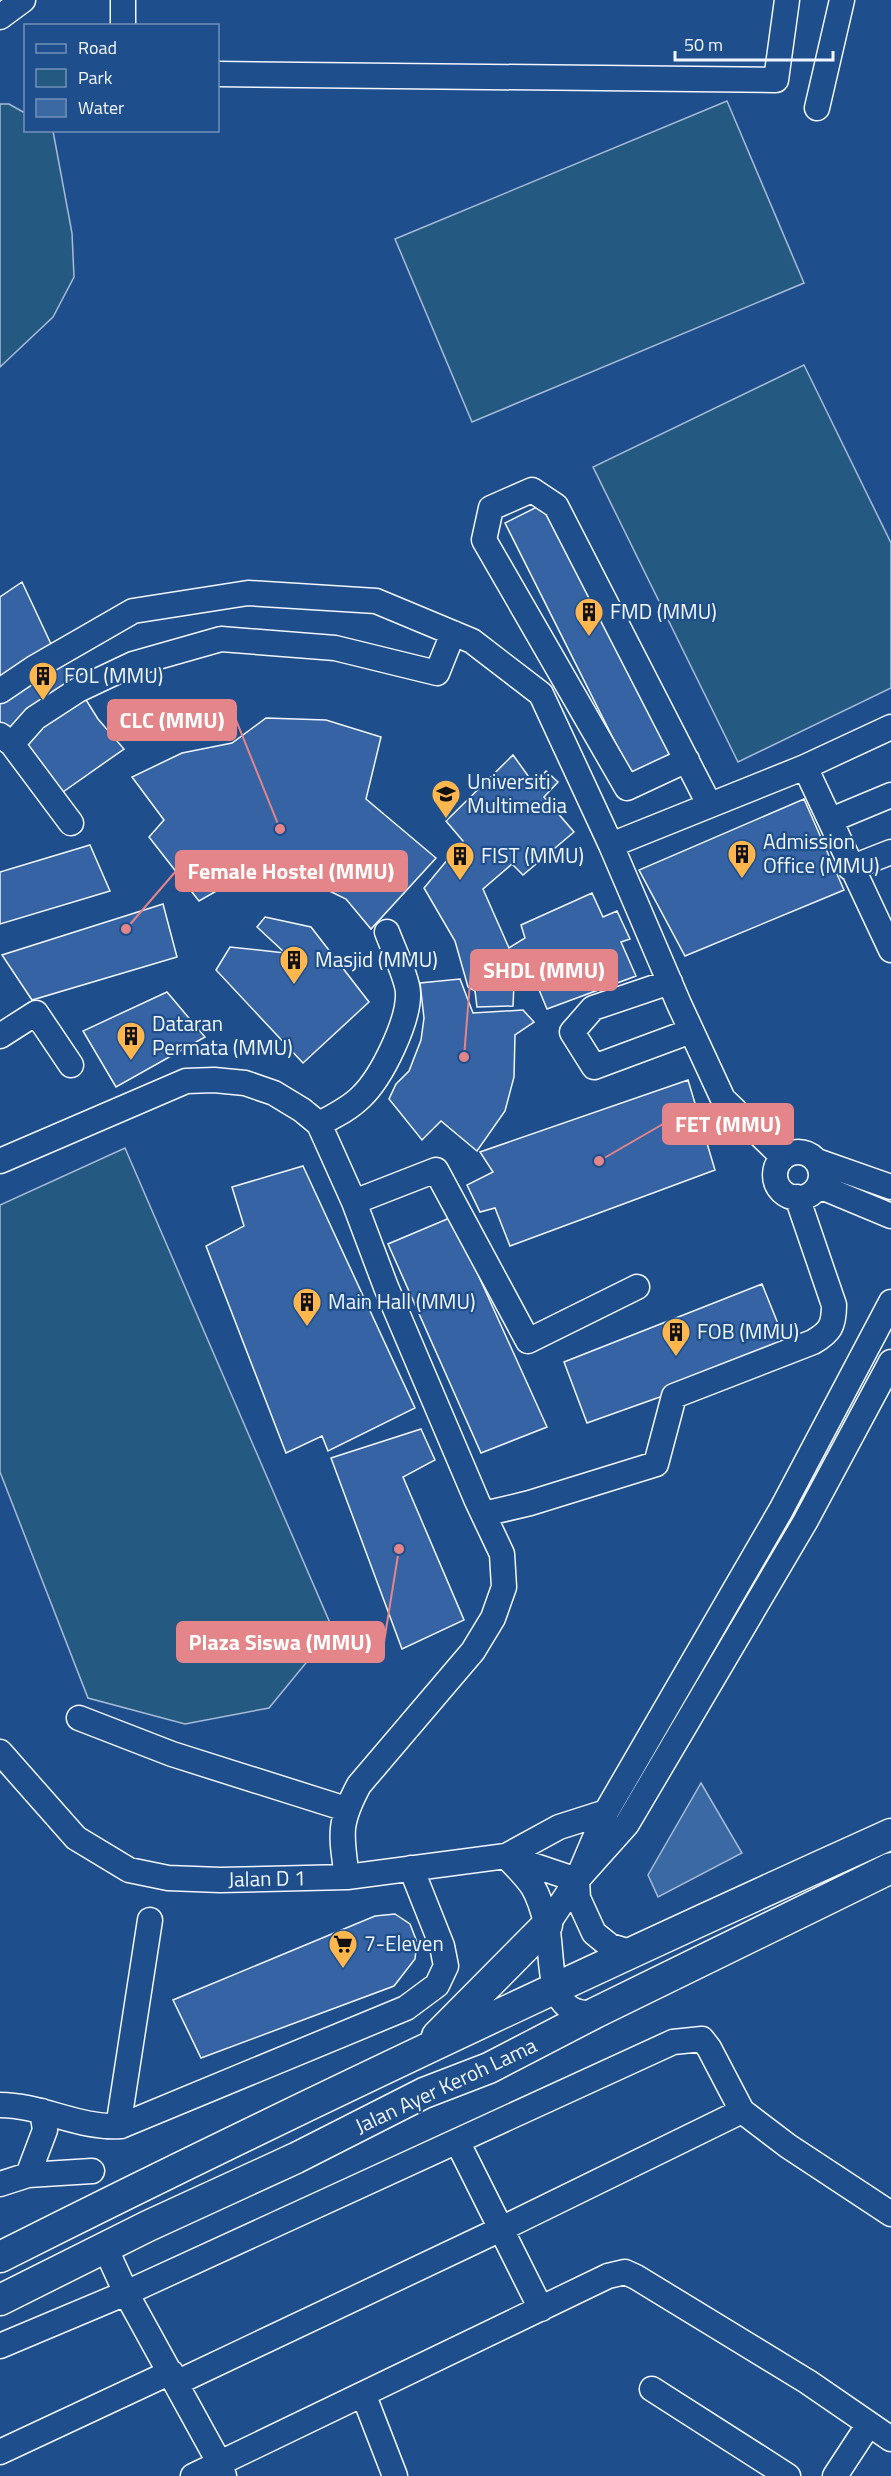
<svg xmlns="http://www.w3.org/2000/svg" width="891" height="2476" font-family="'Titillium Web',sans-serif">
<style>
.green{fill:#245a82;stroke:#a8bbd7;stroke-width:1.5}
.water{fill:#3b69a3;stroke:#a8bbd7;stroke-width:1.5}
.building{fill:#3563a3;stroke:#f2f6ff;stroke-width:1.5}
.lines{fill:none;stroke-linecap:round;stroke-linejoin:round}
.minor-casing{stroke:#f2f6ff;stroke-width:27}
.major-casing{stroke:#f2f6ff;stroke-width:33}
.minor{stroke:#1f4e8c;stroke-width:24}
.major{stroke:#1f4e8c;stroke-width:30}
.labels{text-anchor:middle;stroke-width:4.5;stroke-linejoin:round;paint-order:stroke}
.poi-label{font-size:21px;fill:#f2f6ff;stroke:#1f4e8c;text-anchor:start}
.street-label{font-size:21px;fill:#f2f6ff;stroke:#1f4e8c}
.leader{fill:none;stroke:#e38589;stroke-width:2}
.callout-dot{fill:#e38589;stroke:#1f4e8c;stroke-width:2}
.callout{fill:#e38589;stroke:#e38589;stroke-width:2}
.callout-label{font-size:22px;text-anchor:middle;font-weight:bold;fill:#fff}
</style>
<rect width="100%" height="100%" fill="#1f4e8c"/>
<path class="green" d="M727,101L804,283L472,422L395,239Z
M0,104H9L25,113L26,130L53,131L72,233L74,277L53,317L0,367Z
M804,365L891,543V688L738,762L593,467Z
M125,1148L333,1630L269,1708L185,1724L88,1698L0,1472V1205Z"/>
<path class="water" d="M701,1783L742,1853L658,1897L648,1875Z"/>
<path class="building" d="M547,502L671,754L632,776L505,523Z
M22,582L51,644L98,719L124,749L53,799L0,724V597Z
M266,718L326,720L381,737L366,799L436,858L371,929L346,899L301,877L266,873L232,882L199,901L149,837L164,820L132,777L182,753L232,743Z
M513,755L534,784L546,771L558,782L544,797L574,832L523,875L512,864L483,889L509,948L525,938L521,925L592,893L603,917L617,911L630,939L621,942L636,976L547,1009L535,980L514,984L513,1006L477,1007L475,991L468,987L455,941L424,888L463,841L446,821Z
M804,799L844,890L685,956L639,870Z
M90,845L110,891L0,924V872Z
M163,904L177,957L32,1000L2,955Z
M265,917L311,927L369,1002L303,1063L216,970L230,947L285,953L257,927Z
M460,979L473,1013L523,1010L534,1022L515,1035L514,1077L505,1111L477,1151L441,1121L422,1140L389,1099L396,1084L409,1071L421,1040L424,1018L420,983Z
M167,992L205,1037L116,1087L83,1031Z
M688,1080L715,1170L510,1246L495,1208L480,1212L467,1185L493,1172L480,1152Z
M303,1166L415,1408L328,1451L322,1436L286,1453L206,1246L244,1226L232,1187Z
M452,1217L547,1427L481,1453L388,1244Z
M762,1284L789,1351L587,1423L564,1362Z
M421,1429L435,1460L403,1477L464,1620L402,1649L331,1458Z
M395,1914L410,1924L417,1942L415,1959L394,1986L201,2058L173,2000L375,1916Z"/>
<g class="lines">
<g class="minor-casing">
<path id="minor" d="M123,0V26
M0,17L23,0
M218,74L776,80L787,0
M817,108L842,0
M0,691L34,668L133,611L248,593L376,601L472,641L541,694L611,845L679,1004L723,1099L783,1157
M0,735L12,744L71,823
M12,744L35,718L78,690L133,664L221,639L335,648L437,673L453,633
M687,760L627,788L484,540L491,508L532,490L556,506L709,804
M805,767L891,950
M831,820L891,795
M611,845L805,767L891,727
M850,868L891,852
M670,982L593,1008L572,1032L594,1067L691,1031
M0,1036L36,1013L71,1065
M319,1124C334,1116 349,1109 361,1097C382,1077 409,1021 408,993C408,980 392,946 387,932
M775 1175a23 23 0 1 1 46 0a23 23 0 1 1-46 0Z
M0,1161L186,1081L214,1080L245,1083L274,1093L302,1110L319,1124L354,1202L386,1287L477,1501L502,1554L504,1587L493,1618L473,1651L359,1785C338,1824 341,1834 347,1877
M817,1161L891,1187
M819,1186L891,1216
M354,1202L436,1170L528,1341L637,1287
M484,1514L530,1503L656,1464L674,1396L813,1342C830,1332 834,1326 834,1305L797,1197
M79,1718L172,1754L346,1809
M0,1752L76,1838L129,1870L168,1878L220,1880L347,1877L506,1856L577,1880
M547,1925L577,1880L627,1824L805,1522L891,1362
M630,1952L610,1946L594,1933L578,1898L577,1880L606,1812L781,1510L891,1302
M595,2013C544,2017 554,1960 547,1926C544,1914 539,1897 533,1887C526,1876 514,1865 506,1856L559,1827L606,1812
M0,2105C41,2105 80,2129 121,2126L406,2008L437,1985L446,1966L442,1946L411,1868
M121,2126L119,2121L150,1920
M457,2141L541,2309
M28,2175L45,2130L42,2111
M0,2184L28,2175L92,2171
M105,2247L126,2293L220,2464L224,2476
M0,2346L126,2293L673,2042L702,2039L709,2048L742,2111L788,2146L891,2214
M176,2383L501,2229L742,2111
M652,2389L788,2476
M364,2396L395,2476
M0,2452L171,2372
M193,2476L608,2276L625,2272L636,2277L808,2382L891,2439
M835,2476L869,2424"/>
</g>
<g class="major-casing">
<path id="major" d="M437,2036L547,1925
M0,2257C294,2109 592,1969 891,1834
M0,2300L148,2226L296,2158L424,2093L489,2068L595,2013L891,1868"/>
</g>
<use href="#minor" class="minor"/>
<use href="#major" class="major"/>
</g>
<defs>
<g id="building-pin" transform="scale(1.5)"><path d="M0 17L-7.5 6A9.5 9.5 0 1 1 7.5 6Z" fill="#ffb74d" stroke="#1f4e8c"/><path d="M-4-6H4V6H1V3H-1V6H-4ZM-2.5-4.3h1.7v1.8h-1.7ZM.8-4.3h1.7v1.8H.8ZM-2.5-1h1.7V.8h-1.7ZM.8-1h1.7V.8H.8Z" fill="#111"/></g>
<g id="university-pin" transform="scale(1.5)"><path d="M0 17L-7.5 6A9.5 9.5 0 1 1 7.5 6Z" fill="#ffb74d" stroke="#1f4e8c"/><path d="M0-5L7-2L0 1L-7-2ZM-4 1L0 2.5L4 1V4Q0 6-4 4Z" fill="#111"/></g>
<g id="supermarket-pin" transform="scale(1.5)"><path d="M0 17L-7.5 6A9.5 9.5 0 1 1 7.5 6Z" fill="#ffb74d" stroke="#1f4e8c"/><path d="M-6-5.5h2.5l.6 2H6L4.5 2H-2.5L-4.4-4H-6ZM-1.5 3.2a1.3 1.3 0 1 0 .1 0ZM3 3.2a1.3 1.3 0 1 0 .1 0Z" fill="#111"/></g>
</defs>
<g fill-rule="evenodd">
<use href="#building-pin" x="589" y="612"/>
<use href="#building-pin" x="43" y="676"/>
<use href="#university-pin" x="446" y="794"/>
<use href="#building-pin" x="742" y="854"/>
<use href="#building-pin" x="460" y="856"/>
<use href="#building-pin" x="294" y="960"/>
<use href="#building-pin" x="131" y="1036"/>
<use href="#building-pin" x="307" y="1302"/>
<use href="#building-pin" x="676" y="1332"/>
<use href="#supermarket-pin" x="343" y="1944"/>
</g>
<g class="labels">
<g class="poi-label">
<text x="610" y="619">FMD (MMU)</text>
<text x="64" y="683">FOL (MMU)</text>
<text x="467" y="789">Universiti<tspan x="467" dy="24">Multimedia</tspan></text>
<text x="763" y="849">Admission<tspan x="763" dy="24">Office (MMU)</tspan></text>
<text x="481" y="863">FIST (MMU)</text>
<text x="315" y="967">Masjid (MMU)</text>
<text x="152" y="1031">Dataran<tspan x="152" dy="24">Permata (MMU)</tspan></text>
<text x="328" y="1309">Main Hall (MMU)</text>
<text x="697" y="1339">FOB (MMU)</text>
<text x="364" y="1951">7-Eleven</text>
</g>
<g class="street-label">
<text transform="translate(267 1879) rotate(-1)" y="7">Jalan D 1</text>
<text transform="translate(446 2086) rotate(-25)" y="7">Jalan Ayer Keroh Lama</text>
</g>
</g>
<path class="leader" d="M280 829L236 720M126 929L176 871M464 1057L471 970M599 1161L663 1124M399 1549L384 1642"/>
<g class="callout-dot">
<circle cx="280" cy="829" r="6"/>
<circle cx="126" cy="929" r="6"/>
<circle cx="464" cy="1057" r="6"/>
<circle cx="599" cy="1161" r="6"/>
<circle cx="399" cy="1549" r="6"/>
</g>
<g class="callout">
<rect x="108" y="700" width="128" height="40" rx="6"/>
<rect x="176" y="851" width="231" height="40" rx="6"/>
<rect x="471" y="950" width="146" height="40" rx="6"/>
<rect x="663" y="1104" width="130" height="40" rx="6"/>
<rect x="177" y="1622" width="207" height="40" rx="6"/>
</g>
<g class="callout-label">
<text x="172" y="728">CLC (MMU)</text>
<text x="291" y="879">Female Hostel (MMU)</text>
<text x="544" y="978">SHDL (MMU)</text>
<text x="728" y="1132">FET (MMU)</text>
<text x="280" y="1650">Plaza Siswa (MMU)</text>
</g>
<rect x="24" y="24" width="195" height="108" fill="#1f4e8c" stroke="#7391ba" stroke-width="1.5"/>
<rect x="36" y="44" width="30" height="9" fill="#1f4e8c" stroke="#7391ba" stroke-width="1.5"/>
<text x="78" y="54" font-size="18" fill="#f2f6ff">Road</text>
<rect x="36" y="69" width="30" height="18" fill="#245a82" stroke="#7391ba" stroke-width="1.5"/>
<text x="78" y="84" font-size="18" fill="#f2f6ff">Park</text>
<rect x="36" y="99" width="30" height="18" fill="#3b69a3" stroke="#7391ba" stroke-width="1.5"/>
<text x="78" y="114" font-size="18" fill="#f2f6ff">Water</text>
<path d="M675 51v9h158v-9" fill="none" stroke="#f2f6ff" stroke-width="3"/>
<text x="684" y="51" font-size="18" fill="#f2f6ff" stroke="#1f4e8c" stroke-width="4.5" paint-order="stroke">50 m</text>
</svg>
